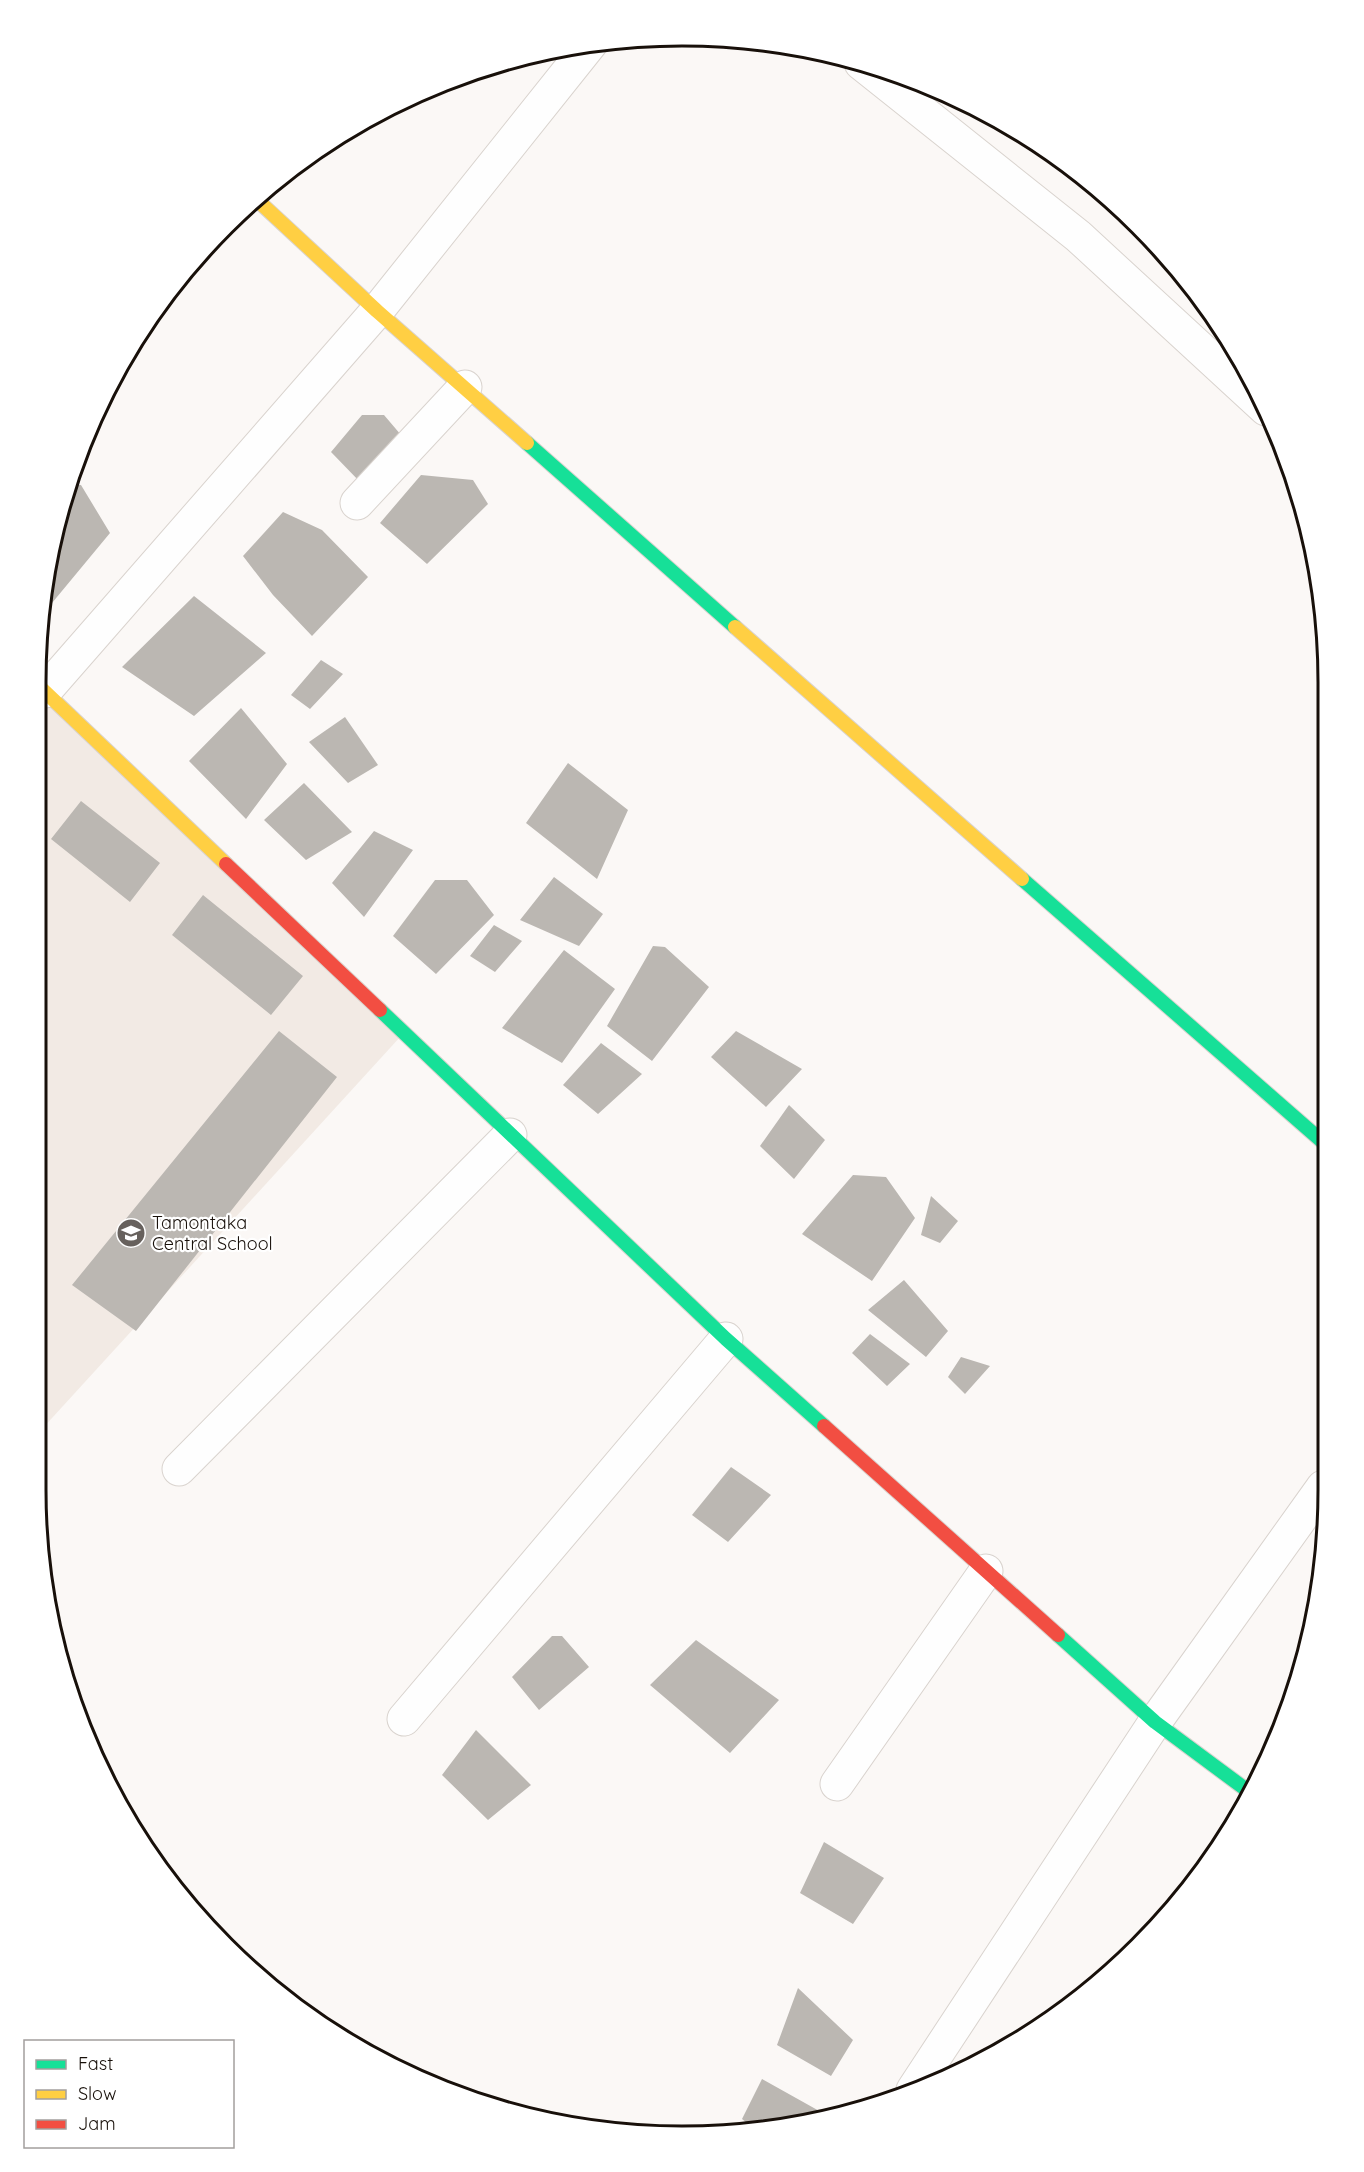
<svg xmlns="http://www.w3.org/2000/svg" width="1364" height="2172" font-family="Quicksand,sans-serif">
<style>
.built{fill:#f2eae4}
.building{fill:#bbb7b2}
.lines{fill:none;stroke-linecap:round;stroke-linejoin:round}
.street-casing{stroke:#d9d3ce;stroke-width:35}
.fast-casing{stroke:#d9d3ce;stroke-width:16}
.slow-casing{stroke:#d9d3ce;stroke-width:16}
.jam-casing{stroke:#d9d3ce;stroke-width:16}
.street{stroke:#fefefe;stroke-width:33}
.fast{stroke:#16e098;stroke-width:14}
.slow{stroke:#ffcf43;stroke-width:14}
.jam{stroke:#f24e42;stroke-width:14}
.labels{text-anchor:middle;stroke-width:4.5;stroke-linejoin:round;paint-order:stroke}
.poi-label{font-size:18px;fill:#18100a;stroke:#fff;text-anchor:start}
.rim{fill:none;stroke:#18100a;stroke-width:3}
</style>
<rect width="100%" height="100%" fill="#fbf8f6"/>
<path class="built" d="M41,696L401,1036L42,1429Z"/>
<path class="building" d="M362,415H384L407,442L362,484L331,452Z
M421,475L473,480L488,504L427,564L380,523Z
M72,484L81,485L110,533L52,603L42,595Z
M283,512L322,530L368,577L312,636L273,595L243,556Z
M194,596L266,653L194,716L122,667Z
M321,660L343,674L310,709L291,695Z
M241,708L287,764L246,819L189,761Z
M345,717L378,765L348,783L309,742Z
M568,763L628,810L597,879L526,823Z
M304,783L352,832L306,860L264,820Z
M81,801L160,863L130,902L51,839Z
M374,831L413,850L364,917L332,883Z
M554,877L603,914L579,946L520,920Z
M435,880H467L494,915L436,974L393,936Z
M203,895L303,976L271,1015L172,935Z
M494,925L522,941L495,972L470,956Z
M653,946L665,947L709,987L652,1061L607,1026Z
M564,950L615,989L562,1063L502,1028Z
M279,1031L337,1077L136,1331L72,1285Z
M736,1031L802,1069L766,1107L711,1057Z
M601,1043L642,1074L598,1114L563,1085Z
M789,1105L825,1140L794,1179L760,1146Z
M853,1175L886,1177L915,1218L872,1281L802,1234Z
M931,1196L958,1221L940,1243L921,1235Z
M904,1280L948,1331L926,1357L868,1310Z
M870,1334L910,1364L887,1386L852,1353Z
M961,1357L990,1366L965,1394L948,1377Z
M731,1467L771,1495L728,1542L692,1515Z
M552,1636H562L589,1667L539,1710L512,1677Z
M696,1640L779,1700L730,1753L650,1685Z
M476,1730L531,1785L488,1820L442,1775Z
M824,1842L884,1878L853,1924L800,1893Z
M798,1988L853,2040L831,2076L777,2045Z
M762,2079L830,2117L752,2127L742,2119Z"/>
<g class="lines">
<g class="street-casing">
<path id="street" d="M861,63L1078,236L1266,409
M357,503L465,387
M45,691L377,311L591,43
M179,1469L510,1135
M404,1719L726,1339
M837,1784L986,1571
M913,2090L1155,1722L1323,1487"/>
</g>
<g class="fast-casing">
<path id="fast" d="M527,443L735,627
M1022,879L1324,1143
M380,1010L726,1339L824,1426
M1058,1635L1155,1722L1248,1791"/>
</g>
<g class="slow-casing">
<path id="slow" d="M255,198L377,311L527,443
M735,627L1022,879
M41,688L226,864"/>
</g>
<g class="jam-casing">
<path id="jam" d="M226,864L380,1010
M824,1426L1058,1635"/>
</g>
<use href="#street" class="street"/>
<use href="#fast" class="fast"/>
<use href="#slow" class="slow"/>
<use href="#jam" class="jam"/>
</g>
<defs>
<g id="school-disc" transform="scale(1.5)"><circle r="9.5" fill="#67615d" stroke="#fff"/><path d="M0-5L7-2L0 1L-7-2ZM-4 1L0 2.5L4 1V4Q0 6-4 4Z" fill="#fff"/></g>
</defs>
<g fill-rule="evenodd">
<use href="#school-disc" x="131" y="1233"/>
</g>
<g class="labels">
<g class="poi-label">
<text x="152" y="1229">Tamontaka<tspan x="152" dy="21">Central School</tspan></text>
</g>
</g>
<path d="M0 0H1364V2172H0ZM682 46H682A636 636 0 0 1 1318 682V1490A636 636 0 0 1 682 2126H682A636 636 0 0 1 46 1490V682A636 636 0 0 1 682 46Z" fill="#fff" fill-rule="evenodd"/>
<path class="rim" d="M682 46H682A636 636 0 0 1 1318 682V1490A636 636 0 0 1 682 2126H682A636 636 0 0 1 46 1490V682A636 636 0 0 1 682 46Z"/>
<rect x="24" y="2040" width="210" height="108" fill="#ffffff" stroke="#a39f9d" stroke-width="1.5"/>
<rect x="36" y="2060" width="30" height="9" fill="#16e098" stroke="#a39f9d" stroke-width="1.5"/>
<text x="78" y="2070" font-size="18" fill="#18100a">Fast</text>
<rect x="36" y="2090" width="30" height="9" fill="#ffcf43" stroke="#a39f9d" stroke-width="1.5"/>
<text x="78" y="2100" font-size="18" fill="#18100a">Slow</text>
<rect x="36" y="2120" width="30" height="9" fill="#f24e42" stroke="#a39f9d" stroke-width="1.5"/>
<text x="78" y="2130" font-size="18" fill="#18100a">Jam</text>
</svg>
